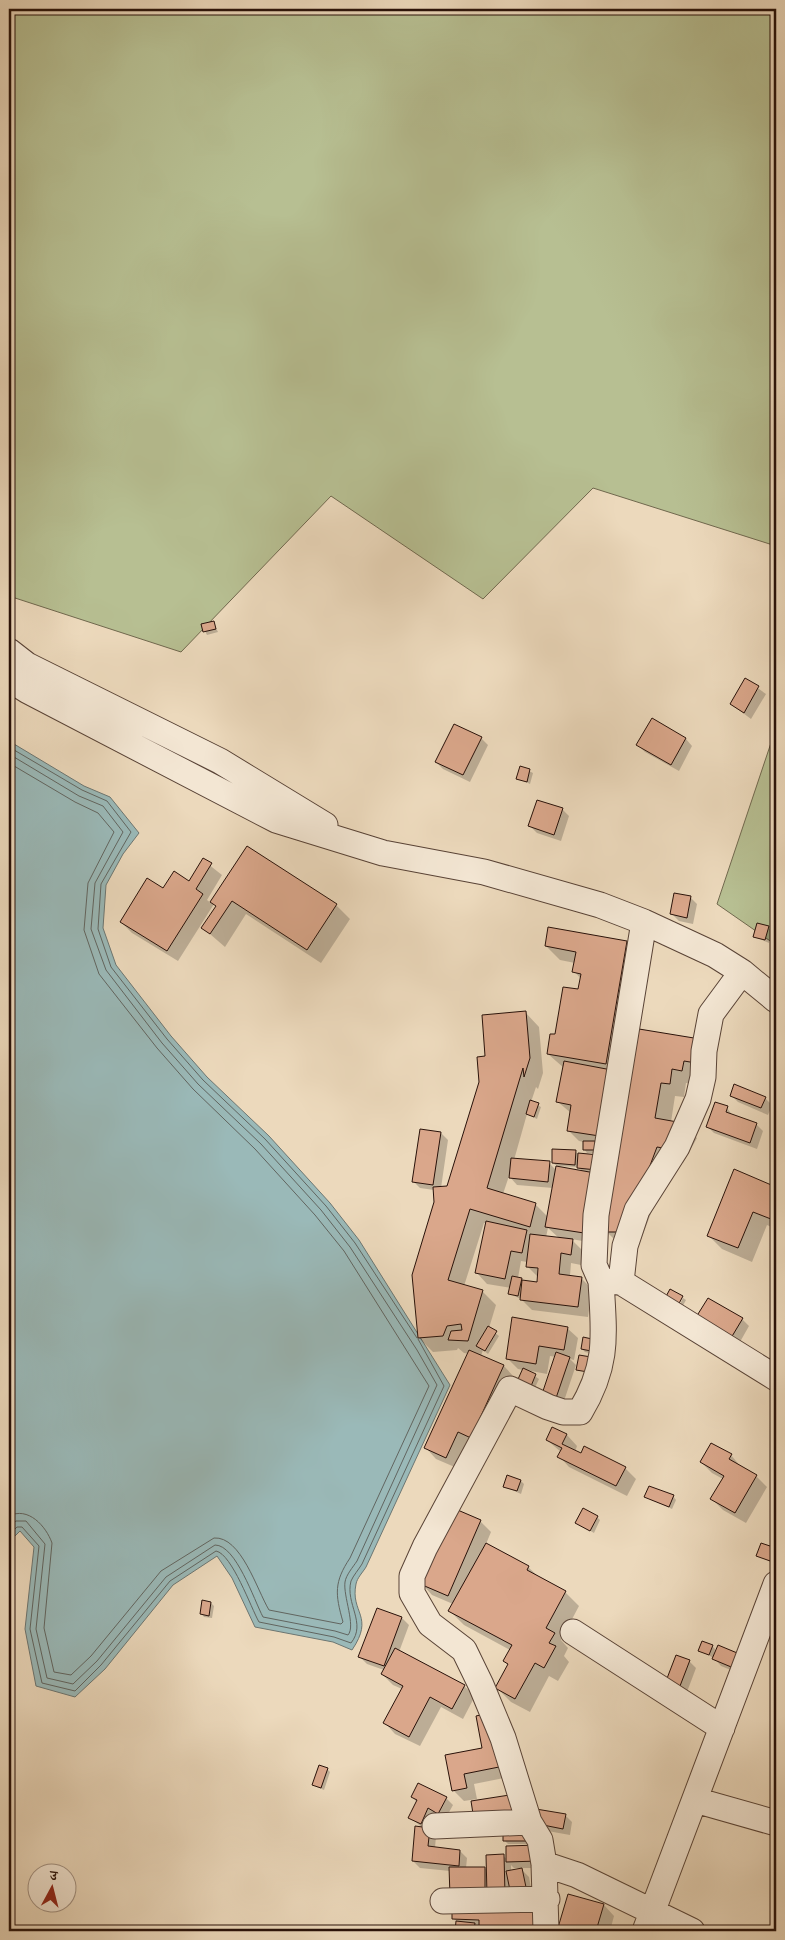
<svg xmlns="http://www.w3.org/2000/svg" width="785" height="1940" font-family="'Gentium Book Plus','Noto Serif Devanagari',serif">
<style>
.green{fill:#b7bf92;stroke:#70684e}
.water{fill:#9ab9b8;stroke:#6c7672}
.shadow{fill:#0003;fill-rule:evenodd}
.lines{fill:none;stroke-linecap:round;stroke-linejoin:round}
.shore{stroke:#616560;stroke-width:1}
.building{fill:#daa78b;stroke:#281109}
.minor-casing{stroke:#594336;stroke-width:27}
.minor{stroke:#f3e6d3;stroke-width:25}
</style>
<rect width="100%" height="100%" fill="#ecd9bc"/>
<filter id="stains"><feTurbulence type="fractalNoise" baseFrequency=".004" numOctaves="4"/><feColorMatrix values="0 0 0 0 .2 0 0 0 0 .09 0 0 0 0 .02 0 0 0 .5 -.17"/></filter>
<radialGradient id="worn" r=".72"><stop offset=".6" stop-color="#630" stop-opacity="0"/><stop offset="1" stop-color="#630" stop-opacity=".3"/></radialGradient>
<path class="green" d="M9,9H776V546L593,488L483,599L331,496L181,652L12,597L9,592Z
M776,728V945L717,904Z"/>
<path class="water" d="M9,741L84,786L110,797L139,833L123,854L106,885L103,928L116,965L171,1036L207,1077L269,1136L330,1203L359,1240L450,1385L366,1567C363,1572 357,1578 356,1584C350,1613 375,1616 352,1650L333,1642L255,1627L232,1578L217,1556L173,1585L105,1669L75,1697L36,1686L25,1629L34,1547L20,1531L9,1542Z"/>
<path class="shadow" d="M213,622L218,632L207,635L202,625Z
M745,679L766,694L751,719L731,704Z
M481,738L488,745L470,782L443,769L436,762Z
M686,739L692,746L679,771L645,752L638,745Z
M521,767L533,773L530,784L518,778Z
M562,809L569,816L561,841L537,833L530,826Z
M247,848L336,905L350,919L321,963L246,914L225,947L203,928L217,907L214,904L178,961L132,933L121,922L164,890L189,882L203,860L222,875L207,900L211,903Z
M690,897L697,904L693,924L679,921L672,914Z
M758,924L772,930L769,943L755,937Z
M627,942L641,956L598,1153H587L584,1149V1142L579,1141L568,1130L571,1113L558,1102L564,1068L548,1054L579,991L581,979L574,971L575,963L560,960L546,946Z
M525,1012L539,1027L543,1073L538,1089L536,1087L531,1102L541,1107L537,1119L527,1114L514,1160L549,1163L556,1170L557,1166L553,1163L576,1152L578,1154L598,1156L594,1243L571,1239L583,1251L581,1265L571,1263L570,1276L581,1278L592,1289L588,1317L532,1310L521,1299L510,1294L511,1288L487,1284L477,1273L487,1223H484L464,1286L482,1291L496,1305L489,1328L499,1336L488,1354L483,1350L481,1356L504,1366L514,1377L482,1448L457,1468L436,1459L426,1448L469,1354L464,1353L458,1348L457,1350L433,1352L419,1338L435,1203L434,1190L420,1188L413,1181L441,1133L448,1140L441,1188L448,1187L487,1057ZM558,1166L578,1167L583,1172L558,1168ZM509,1176L517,1185L553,1188L548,1217L535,1204L503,1194ZM548,1228L559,1238L546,1237ZM521,1261L527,1262V1266L538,1277V1283L524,1282L518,1278Z
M640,1030L699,1040L696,1084L686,1083L684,1097L675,1096L671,1122L683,1124L697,1138L683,1163L671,1160L639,1245L621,1246L607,1232Z
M731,1095L765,1098L772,1105L768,1115L738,1102Z
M727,1108L733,1116L756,1124L763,1131L757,1149L714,1133L707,1126Z
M735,1171L776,1188V1229L767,1225L752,1262L722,1249L708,1235Z
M683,1298L686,1300L680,1311L677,1310Z
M742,1319L749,1326L736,1349L701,1329Z
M567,1328L578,1338L574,1360L570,1359L576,1365L562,1407L550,1404L556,1357L550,1356L547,1374L526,1370L539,1379L532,1394L523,1370L518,1369L507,1358Z
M584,1339L594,1354L585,1352L582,1349Z
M553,1428L567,1435L577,1446L575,1452L625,1468L636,1479L627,1496L569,1467L559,1456L561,1452L547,1440Z
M731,1455L741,1467L756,1476L767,1487L746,1523L723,1510L712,1499L723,1479L712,1473L701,1462Z
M521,1481L524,1484L521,1494L504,1486Z
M673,1496L676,1500L672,1509L646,1497Z
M597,1517L600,1520L594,1533L577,1523Z
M480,1521L491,1532L486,1544L528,1567L541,1579L565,1592L579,1606L561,1640L568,1648L564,1656L569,1662L558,1681L549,1676L530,1712L511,1702L497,1688L509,1666L504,1661L510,1650L464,1625L449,1610L453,1604L432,1595L422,1584Z
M762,1544L776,1550V1564L758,1556Z
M211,1603L214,1606L212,1618L204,1617L201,1613Z
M378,1609L402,1618L409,1625L399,1652L464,1686L475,1696L463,1719L441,1707L420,1746L395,1734L385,1723L402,1689L393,1685L382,1674L384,1670L367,1664L360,1657Z
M712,1646L715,1649L714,1655L715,1656L719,1647L743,1675L721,1666L714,1658L700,1651Z
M689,1661L696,1668L687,1692L675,1687Z
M483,1749L509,1777L474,1784L477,1799L464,1801L453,1790L447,1756Z
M327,1769L330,1772L324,1790L317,1787L313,1784Z
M412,1797L446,1798L453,1805L436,1836L435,1848L460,1851L467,1858L466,1868H485L488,1871L503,1856L507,1859V1847L546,1868H514L511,1865V1872L522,1870L529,1877L533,1899L511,1901L450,1871L420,1868L413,1861L423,1828L409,1817L417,1802Z
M565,1815L572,1822L570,1835L542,1830L535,1823Z
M526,1828L530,1844H508L505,1841Z
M568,1895L604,1905L614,1916L610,1931H558Z
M454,1906L554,1931H456L457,1922L453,1918Z"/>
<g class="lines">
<path class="shore" d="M9,747L82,790L107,801L131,832L101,884L98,929L111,967L167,1039L203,1080L265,1139L326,1206L355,1243L417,1338
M9,754L79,796L103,806L123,832L95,883L91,929L106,970L162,1043L198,1084L261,1144L321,1210L350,1247L417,1350L437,1385L357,1561C353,1567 346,1575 345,1582C343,1596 356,1626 348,1635L335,1631L263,1617C254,1600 236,1545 215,1545L166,1577L97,1661L73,1684L47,1678L36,1629L45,1544L26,1521H16L9,1526
M9,763L75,802L98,813L114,832L88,883L84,930L99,974L157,1048L193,1089L255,1149L315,1215L344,1251L429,1386L350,1558C334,1582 335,1594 343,1622L341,1624L269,1610C257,1590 241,1536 214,1538L161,1571L91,1656L71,1675L54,1672L44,1628L52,1543C46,1526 28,1506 9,1516
M9,1535L17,1527H22L39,1546L30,1629L42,1683L75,1691L101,1665L170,1581L216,1551C232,1554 251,1608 259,1622L334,1637L351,1643C367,1623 345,1604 351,1581C353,1576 359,1569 362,1564L444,1386L418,1339"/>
</g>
<path class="building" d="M214,621L216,629L203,632L201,624Z
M745,678L759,686L744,713L730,704Z
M652,718L686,738L671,765L636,745Z
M454,724L482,737L463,775L435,762Z
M520,766L530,769L527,782L516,779Z
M537,800L563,808L554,835L528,826Z
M247,846L337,904L307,950L232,901L210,934L201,928L216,906L210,902Z
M203,858L212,863L196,889L203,894L167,951L120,922L147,878L163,888L174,871L189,881Z
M674,893L691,896L687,918L670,914Z
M757,923L769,926L765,940L753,937Z
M548,927L627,941L606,1064L547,1054L550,1034H555L563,987L578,989L581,974L572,972L576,952L545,946Z
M526,1011L530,1058L524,1077L523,1068L487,1188L536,1203L530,1227L470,1209L448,1280L483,1290L468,1341L448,1340L451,1331L462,1330L461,1324L447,1326L443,1336L418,1338L412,1275L434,1202L433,1187L447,1186L479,1082L477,1057L485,1056L482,1015Z
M639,1029L700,1039L696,1063L684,1061L682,1071L672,1069L670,1084L661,1083L655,1118L683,1123L669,1149L657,1147L625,1232H605Z
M564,1061L617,1071L606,1137L567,1131L571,1105L556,1102Z
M734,1084L766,1097L761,1108L730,1096Z
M530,1100L539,1103L534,1117L526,1114Z
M715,1102L728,1106L726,1112L757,1123L750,1143L706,1127Z
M420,1129L441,1132L433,1185L412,1182Z
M583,1141H595V1150H583Z
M552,1149L576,1150L575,1165L552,1163Z
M578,1153L599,1155L597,1170L577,1168Z
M511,1158L550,1161L548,1182L509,1178Z
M556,1166L595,1173L584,1233L545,1227Z
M734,1169L776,1187V1221L753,1212L738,1248L707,1236Z
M486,1221L527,1230L522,1253L511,1251L505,1279L475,1273Z
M530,1234L573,1239L571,1255L561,1253L559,1274L582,1277L578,1307L520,1300L522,1280L537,1282L538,1268L526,1267Z
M512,1276L522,1278L518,1296L508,1294Z
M670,1289L683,1296L676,1309L663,1302Z
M708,1298L743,1318L728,1343L693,1322Z
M512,1317L568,1327L564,1350L539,1346L536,1364L506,1359Z
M488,1326L497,1331L485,1351L476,1346Z
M583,1337L592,1339L591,1351L581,1349Z
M469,1350L504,1365L471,1438L458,1432L446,1458L424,1448Z
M556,1352L570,1357L555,1401L541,1397Z
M579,1355L591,1357L588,1372L576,1370Z
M523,1368L536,1374L529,1391L515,1386Z
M552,1427L567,1434L562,1444L581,1453L584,1446L626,1467L616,1486L557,1457L562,1448L546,1440Z
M711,1443L732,1454L729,1459L757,1475L735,1513L710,1499L724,1476L700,1462Z
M507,1475L521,1480L517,1491L503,1487Z
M649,1486L674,1495L669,1507L644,1497Z
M453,1508L481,1520L448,1596L420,1584Z
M583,1508L598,1516L590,1531L575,1523Z
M486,1543L529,1566L527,1570L566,1591L546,1628L555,1633L549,1643L556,1646L544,1668L535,1663L515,1699L495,1688L508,1664L503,1661L512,1645L448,1611Z
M761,1543L776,1548L773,1562L756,1556Z
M202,1600L211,1602L209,1616L200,1614Z
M377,1608L402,1617L384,1666L358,1657Z
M702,1641L713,1645L709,1655L698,1651Z
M718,1645L742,1655L736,1669L712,1659Z
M395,1648L465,1685L452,1709L430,1697L409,1737L383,1723L403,1686L381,1674Z
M676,1655L690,1660L680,1686L666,1681Z
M489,1713L499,1767L464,1774L467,1788L452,1791L445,1755L482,1748L476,1716Z
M319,1765L328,1768L321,1788L312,1785Z
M418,1783L447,1797L438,1814L428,1808L421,1824L408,1818L417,1800L411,1797Z
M516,1794L519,1813L474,1820L471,1801Z
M536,1809L566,1814L563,1829L533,1823Z
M415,1826L430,1828L428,1846L460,1850L459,1866L412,1861Z
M503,1827H527V1841H503Z
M539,1845V1861L506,1862V1846Z
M504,1854L505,1895H487L486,1855Z
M449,1867H485V1896H450Z
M522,1868L527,1892L511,1895L506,1871Z
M568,1894L604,1904L596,1931H557Z
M541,1904L540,1931H479V1920L452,1919V1905Z
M456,1921L475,1923L474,1931H455Z
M438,1929L454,1930V1931H438Z"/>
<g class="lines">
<g class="minor-casing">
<path id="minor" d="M9,651L27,665L220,761L325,825
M9,679L28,691L276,820L383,853L484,872L600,905L644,922L715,955L742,972L776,1000
M601,1281L594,1265L596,1215L644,922
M621,1282L776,1378
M573,1632L722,1728
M695,1800L776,1823
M435,1826L529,1822
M544,1864L540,1840L529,1822L503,1738L481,1685L464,1650L430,1624L412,1593V1576L425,1547L510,1389L548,1407L563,1412H580C609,1364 604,1335 601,1281L621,1282L625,1246L637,1210L677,1147L698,1099L703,1077L704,1051L711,1014L742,972
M443,1901L547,1899
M546,1931L544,1864L577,1875L692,1931
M645,1931L776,1584"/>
</g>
<use href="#minor" class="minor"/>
</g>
<rect width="785" height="1940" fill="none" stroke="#ecd9bc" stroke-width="30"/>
<rect x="10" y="10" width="765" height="1920" fill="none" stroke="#281109" stroke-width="2.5"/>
<rect x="15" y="15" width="755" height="1910" fill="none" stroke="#281109"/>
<g transform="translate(52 1888) rotate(7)"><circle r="24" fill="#f3e6d3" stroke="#a29182"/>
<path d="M0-4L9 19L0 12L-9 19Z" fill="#8f2418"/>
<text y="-8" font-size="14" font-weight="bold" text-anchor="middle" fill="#281109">उ</text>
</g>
<rect width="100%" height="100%" filter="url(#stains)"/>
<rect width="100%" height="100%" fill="url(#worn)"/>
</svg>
